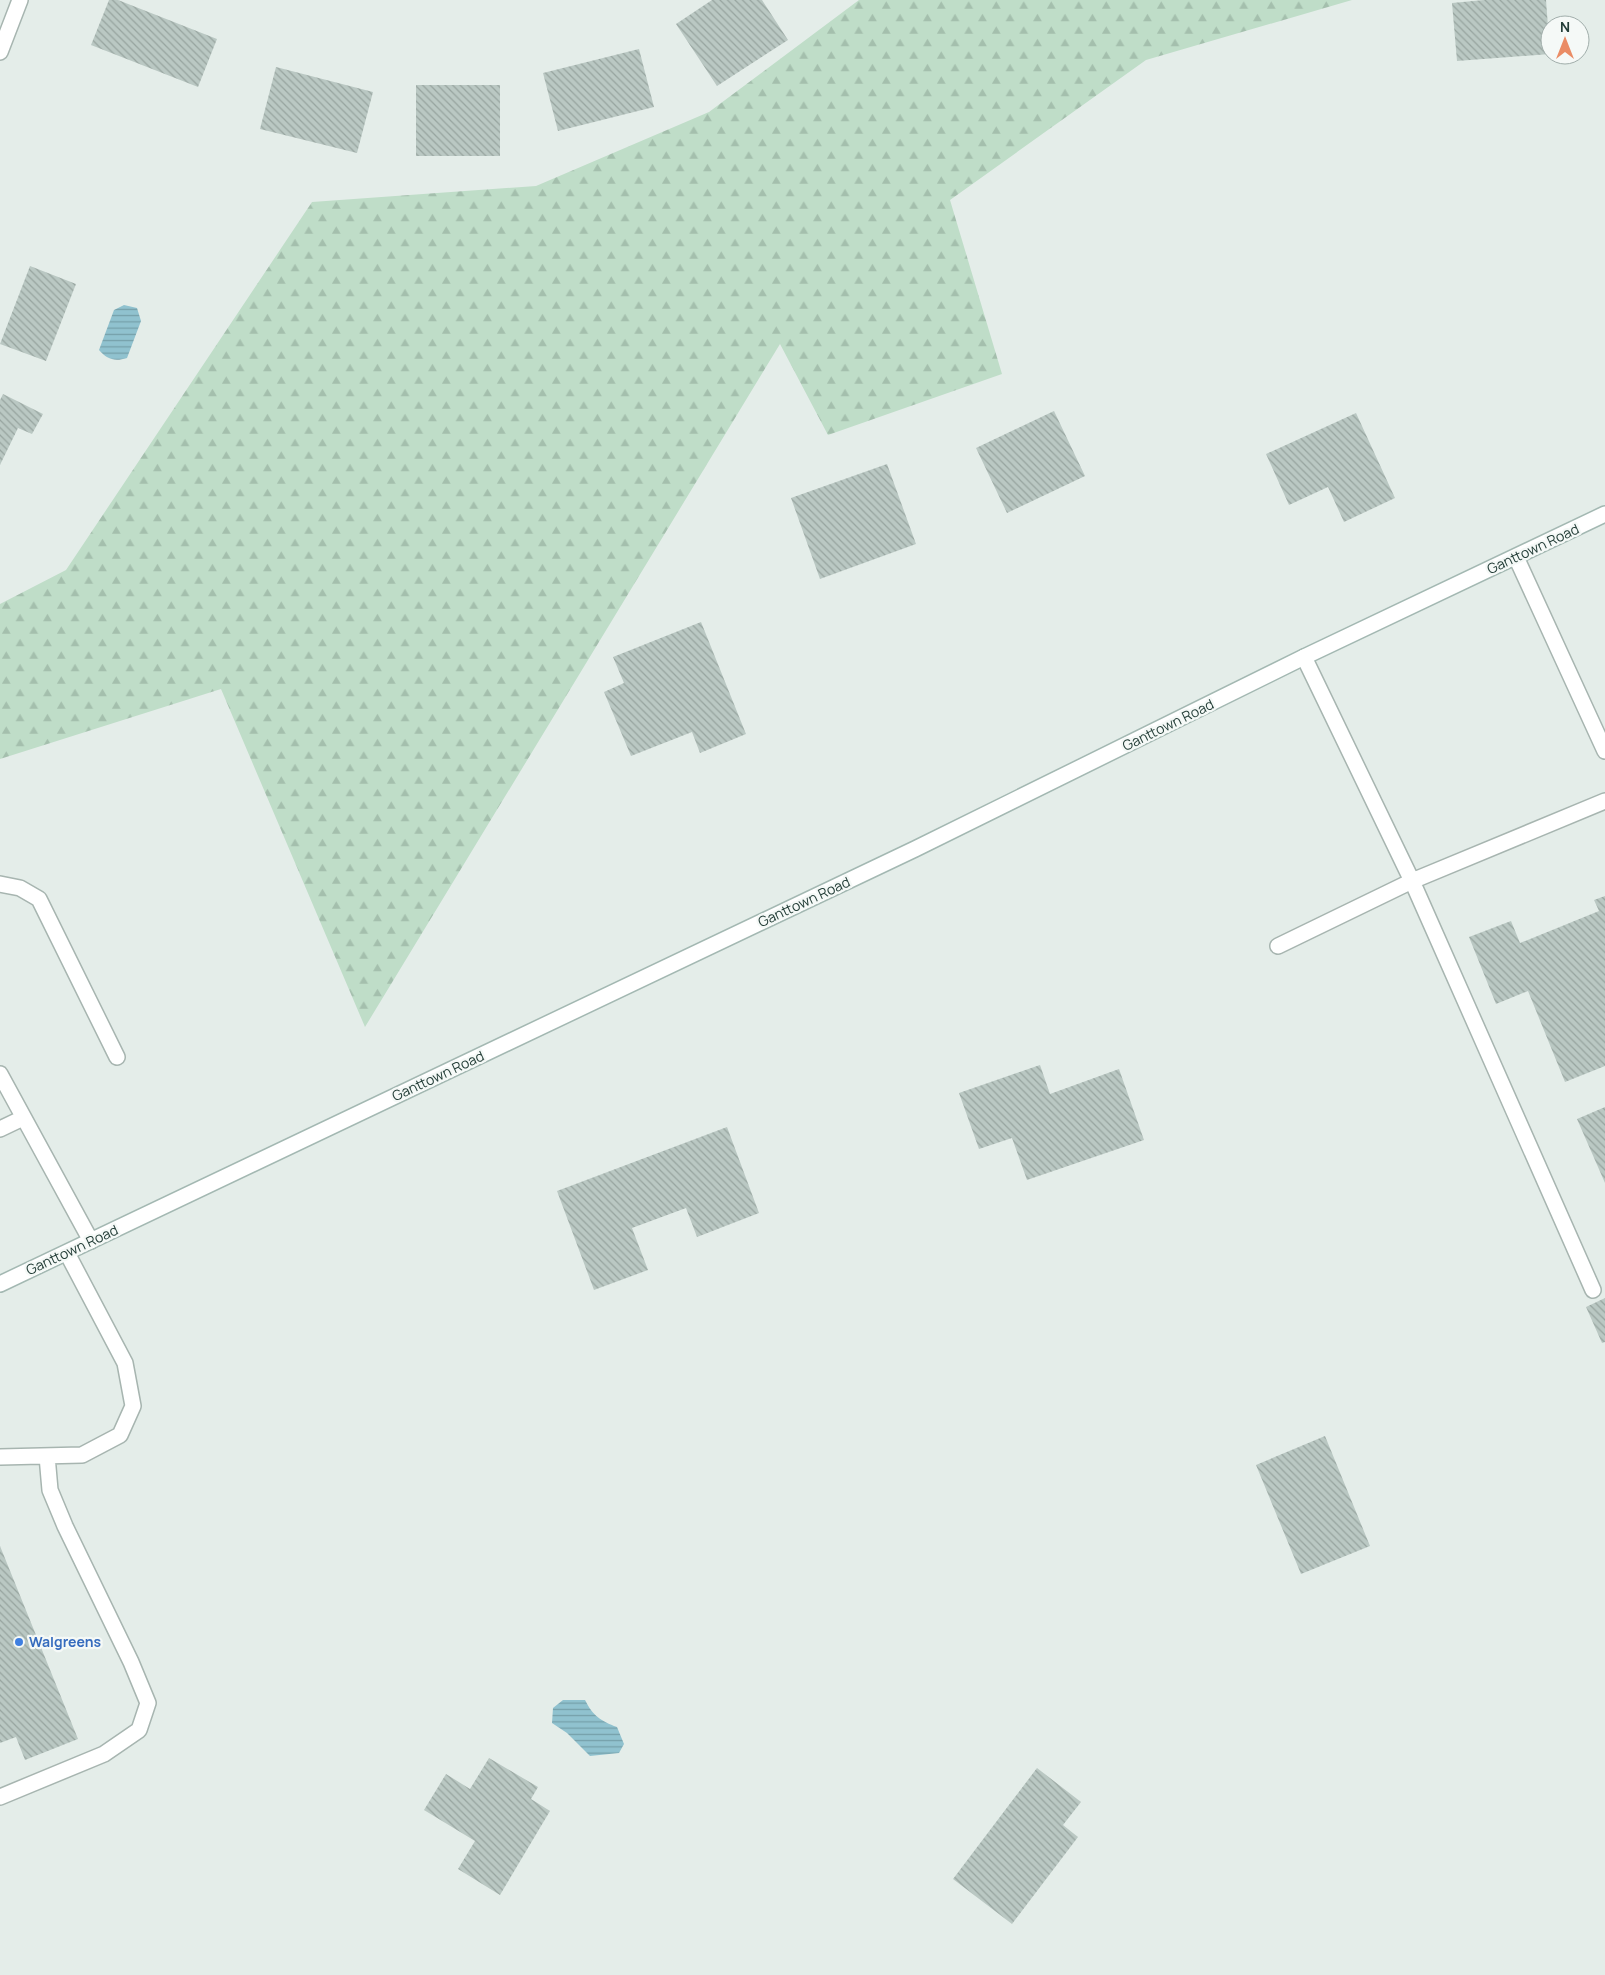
<svg xmlns="http://www.w3.org/2000/svg" width="1605" height="1975" font-family="Manrope,sans-serif">
<style>
.forest{fill:url(#forest-firs)}
.water{fill:url(#water-rules)}
.building{fill:url(#building-back-hatch)}
.lines{fill:none;stroke-linecap:round;stroke-linejoin:round}
.lane-casing{stroke:#a7b5b0;stroke-width:18}
.street-casing{stroke:#a7b5b0;stroke-width:18}
.secondary-casing{stroke:#a3b8b2;stroke-width:18}
.lane{stroke:#fff;stroke-width:15}
.street{stroke:#fff;stroke-width:15}
.secondary{stroke:#fff;stroke-width:15}
.shop-dot{fill:#3f7fe0;stroke:#f5f9f7;stroke-width:2}
.labels{text-anchor:middle;stroke-width:4.5;stroke-linejoin:round;paint-order:stroke}
.street-label{font-size:14px;fill:#243e38;stroke:#f5f9f7}
.shop-label{font-size:14px;font-weight:bold;fill:#366cbe;stroke:#f5f9f7;text-anchor:start}
</style>
<defs>
<pattern id="forest-firs" width="22" height="20" patternUnits="userSpaceOnUse" patternTransform="scale(1.25)"><rect width="22" height="20" fill="#bfddc8"/><path d="M5 1l3.5 6h-7zM16 11l3.5 6h-7z" fill="#a4bfad"/></pattern>
<pattern id="water-rules" width="6" height="5" patternUnits="userSpaceOnUse" patternTransform="scale(1.25)"><rect width="6" height="5" fill="#90c2cf"/><path d="M0 2.5h6" fill="none" stroke="#759fa9"/></pattern>
<pattern id="building-back-hatch" width="6" height="6" patternUnits="userSpaceOnUse" patternTransform="scale(1.25)"><rect width="6" height="6" fill="#bac8c3"/><path d="M-1 5l2 2M0 0l6 6M5-1l2 2" fill="none" stroke="#97a49f"/></pattern>
</defs>
<rect width="100%" height="100%" fill="#e4ede9"/>
<path class="forest" d="M859,0H1352L1146,60L950,200L1002,374L828,435L780,344L365,1027L221,689L0,759V604L66,570L312,202L536,186L709,112Z"/>
<path class="water" d="M124,305L137,308L141,321L127,358C114,362 107,359 99,350L114,310Z
M563,1700H585C593,1716 601,1721 617,1727L624,1744L619,1753L590,1756L567,1733L552,1723L553,1708Z"/>
<path class="building" d="M109,0H118L217,39L198,87L91,45Z
M712,0H762L788,40L717,86L676,24Z
M1484,0H1546L1550,54L1457,61L1452,3Z
M639,49L654,107L558,131L543,73Z
M276,67L373,92L357,153L260,129Z
M416,85H500V156H416Z
M30,266L76,284L46,361L0,344Z
M3,394L43,414L32,434L18,428L0,465V400Z
M1054,411L1085,476L1007,513L976,448Z
M1356,413L1395,498L1344,522L1328,487L1289,505L1266,454Z
M887,464L916,544L820,579L791,498Z
M701,622L746,734L700,753L692,732L631,756L604,692L624,683L613,657Z
M1605,896V1066L1565,1082L1528,991L1496,1004L1469,937L1511,921L1520,943L1599,911L1594,900Z
M1040,1065L1050,1094L1119,1069L1144,1140L1027,1180L1012,1138L979,1149L959,1093Z
M1605,1107V1183L1577,1119Z
M727,1127L759,1213L697,1237L686,1208L632,1228L648,1270L594,1290L557,1191Z
M1605,1298V1342L1602,1343L1586,1307Z
M1325,1436L1370,1546L1301,1574L1256,1465Z
M0,1546L78,1739L25,1760L16,1737L0,1743Z
M489,1758L538,1787L531,1799L550,1811L500,1895L458,1869L475,1841L424,1810L446,1774L470,1789Z
M1037,1768L1081,1802L1063,1825L1078,1837L1012,1924L953,1879Z"/>
<g class="lines">
<g class="lane-casing">
<path id="lane" d="M1516,557L1605,751
M1304,657L1412,881L1593,1290
M0,884L20,888L39,899L117,1057
M1278,946L1412,881L1605,801
M0,1074L91,1241
M0,1129L23,1118
M0,1457L82,1455L120,1435L133,1406L125,1363L67,1253
M0,1797L104,1754L139,1730L148,1703L131,1662L65,1526L50,1490L47,1456"/>
</g>
<g class="street-casing">
<path id="street" d="M0,52L20,0"/>
</g>
<g class="secondary-casing">
<path id="secondary" d="M0,1284L915,849L1304,657L1605,514"/>
</g>
<use href="#lane" class="lane"/>
<use href="#street" class="street"/>
<use href="#secondary" class="secondary"/>
</g>
<circle class="shop-dot" cx="19" cy="1642" r="5"/>
<g class="labels">
<g class="street-label">
<text transform="translate(1533 549) rotate(-25)" y="5">Ganttown Road</text>
<text transform="translate(1168 725) rotate(-26)" y="5">Ganttown Road</text>
<text transform="translate(804 902) rotate(-25)" y="5">Ganttown Road</text>
<text transform="translate(438 1076) rotate(-25)" y="5">Ganttown Road</text>
<text transform="translate(72 1250) rotate(-25)" y="5">Ganttown Road</text>
</g>
<g class="shop-label">
<text x="29" y="1647">Walgreens</text>
</g>
</g>
<g transform="translate(1565 40)"><circle r="24" fill="#f5f9f7" stroke="#a1aeab"/>
<path d="M0-4L9 19L0 12L-9 19Z" fill="#ea8c65"/>
<text y="-8" font-size="14" font-weight="bold" text-anchor="middle" fill="#243e38">N</text>
</g>
</svg>
